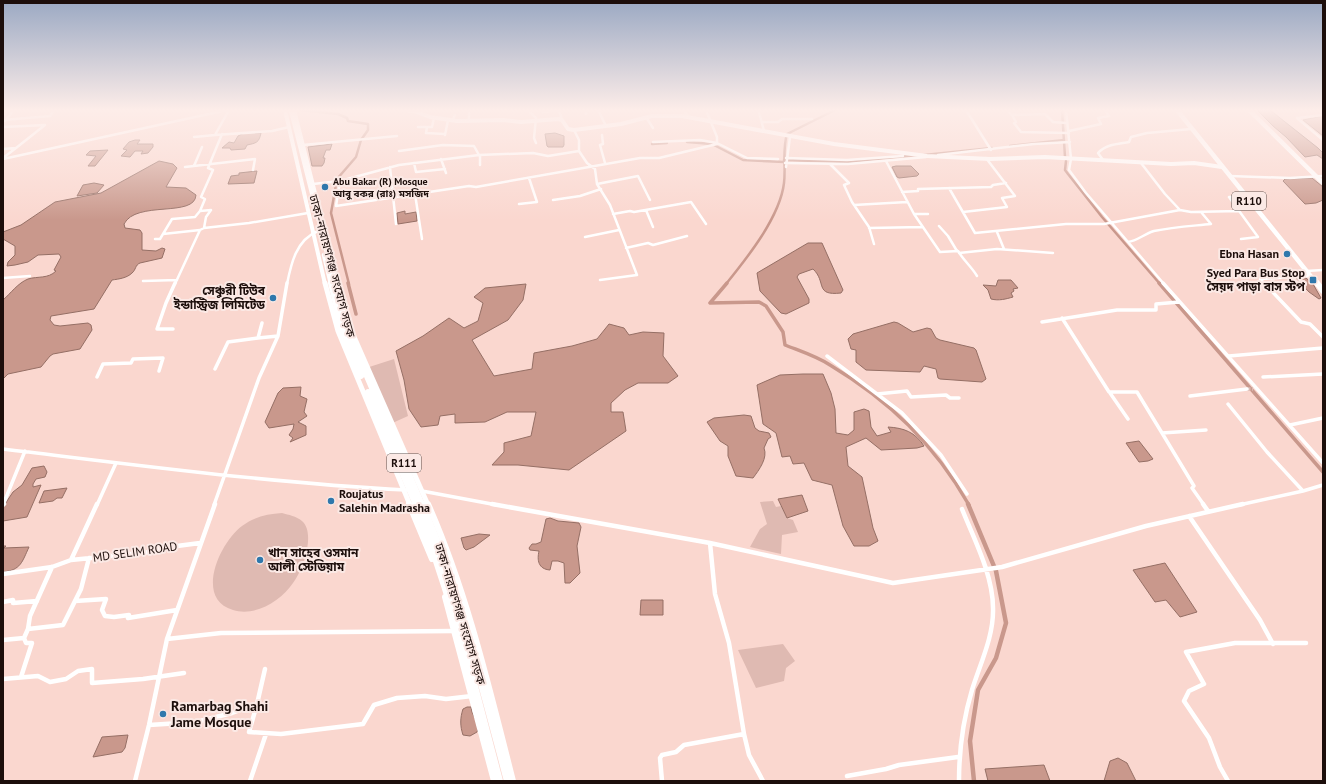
<svg xmlns="http://www.w3.org/2000/svg" width="1326" height="784" font-family="'PT Sans','Noto Sans Bengali',sans-serif">
<style>
.green{fill:#dfbab2}
.water{fill:#c9988c;stroke:#956f65}
.lines{fill:none;stroke-linecap:round;stroke-linejoin:round}
.canal-far2{stroke:#c9988c;stroke-width:2.5}
.canal-far1{stroke:#c9988c;stroke-width:3.5}
.canal{stroke:#c9988c;stroke-width:4.5}
.street-tunnel{stroke:#d9b9b2;stroke-width:3.5;stroke-dasharray:3.5 1.5;stroke-linecap:butt}
.street-far2{stroke:#fff;stroke-width:2.5}
.street-far1{stroke:#fff;stroke-width:3.5}
.street{stroke:#fff;stroke-width:4.5}
.secondary-far2{stroke:#fff;stroke-width:4}
.secondary-far1{stroke:#fff;stroke-width:5}
.secondary{stroke:#fff;stroke-width:6}
.primary-far2{stroke:#fff;stroke-width:4.5}
.primary-far1{stroke:#fff;stroke-width:6}
.primary{stroke:#fff;stroke-width:8}
.poi-dot{fill:#2f78ac;stroke:#fbe9e5;stroke-width:1.5}
.labels{text-anchor:middle;stroke-width:4;stroke-linejoin:round;paint-order:stroke}
.far-poi-label{font-size:10px;font-weight:bold;fill:#1c0e0b;stroke:#fbe9e5;text-anchor:start}
.shield{fill:#fbe9e5;stroke:#5f504c;stroke-width:1}
.shield-label{font-size:11px;font-weight:bold;fill:#1c0e0b}
.poi-label{font-size:12px;font-weight:bold;fill:#1c0e0b;stroke:#fbe9e5;text-anchor:end}
.street-label{font-size:12px;fill:#1c0e0b;stroke:#fbe9e5}
.near-poi-label{font-size:14px;font-weight:bold;fill:#1c0e0b;stroke:#fbe9e5;text-anchor:start}
</style>
<rect width="100%" height="100%" fill="#fad7cf"/>
<path class="green" d="M394,359L408,416L388,425L363,369Z
M773,501L776,507L781,506L787,518L793,520L798,532L782,535L781,554L750,547L760,529L767,524L760,502Z
M282,513C289,515 296,516 302,521C316,533 303,570 293,583C281,601 255,617 233,610C194,599 220,542 242,526C254,517 267,514 282,513Z
M783,644L795,661L786,668L784,681L756,688L738,650Z"/>
<path class="water" d="M1257,110H1270L1318,148L1323,153V159L1317,155L1305,157L1286,137L1273,126Z
M1323,116V136L1303,120Z
M244,133H261C259,143 256,143 247,145L245,149L231,150L230,148H222L229,142L234,143L238,136Z
M555,133L564,136V145L563,147H548L547,146L545,134Z
M135,140H140L137,144H153V147L148,153L141,154L143,151H135L130,157L121,156L127,150L123,149L129,142Z
M332,144L330,150H326L323,158H325L324,163L322,166H312L308,147Z
M108,150L95,166H88L96,156L86,155L90,151Z
M159,161L173,164L177,168L166,187L186,188L196,195C195,218 136,200 124,224L125,228L140,230L142,233V250L156,251L162,248L165,249L162,258L140,263C135,265 136,270 132,273C127,278 119,279 112,280L94,309L51,316L50,320L54,325L60,326L88,323L91,325L92,330L80,349L53,354L50,356L41,367L8,374L3,379V300C11,293 18,283 28,279C38,276 48,279 56,271L54,270L61,257L59,254L38,255L28,262L15,265L7,266L8,262L15,255V246L3,239V232L21,225L55,202L101,193Z
M896,166H911L919,174L917,176L899,178L897,177L892,167Z
M257,171L254,183L228,184L231,176L239,175V173Z
M1312,178L1323,187V200L1316,203L1305,204L1283,181L1285,179Z
M94,183L104,185L97,193L77,196L83,185Z
M405,211V214L416,212L417,221L398,224L397,213Z
M808,243H822L843,290L841,293C814,296 827,282 813,269L799,274L797,277L809,299V303L786,314L781,313L760,291L757,273Z
M1296,278H1306L1313,284L1321,298L1319,299L1309,292Z
M998,280H1011L1018,288L1013,289L1014,291L1011,293L1013,297C1006,299 999,301 991,299L988,290L983,285L996,286Z
M526,284L523,300L508,320L472,340L494,376L532,369L534,353L572,346L597,339L609,324L624,328L629,335L643,332L664,333L663,356L678,376L668,383H638L625,390L611,403V412H623L626,431L569,470L518,465H492L504,452V443L531,436L536,412H507L485,422L455,423V414L440,416L438,425L421,427L409,409L404,380L396,351L423,336L449,318L464,328L478,321L483,303L474,297L485,288Z
M894,322L898,323L913,332L927,328L931,329L936,338L940,340L974,348L976,350L986,379L982,382L940,379L938,378L936,369L924,366L920,372L866,370L856,362V350L851,349L848,339L853,334Z
M803,374H823L831,393L835,409L836,433L848,435L854,430V412L864,409L869,411L871,427L877,436L891,432L888,427C904,428 915,432 924,446L917,448L881,450L866,438L846,447L848,466L862,477L873,528L878,541L869,546H854L843,526L832,485L812,480L804,463L793,464L790,456L782,457L776,433L763,424L757,385L780,375Z
M301,387L300,396L307,399L304,412L307,416L298,422L306,426V435L290,442L293,438L289,435L293,429L294,424L269,428L265,422L278,393L283,388Z
M744,415L751,416L755,428L759,431L769,433L771,437L768,439L764,448C768,458 759,470 753,478L736,476L728,456V446L720,441L707,422L714,418Z
M1139,441L1153,459L1148,461L1139,462L1126,443Z
M44,466L47,472L45,477L36,479L33,484V487L41,485L27,517L3,521V508L5,504L13,492L22,485L32,468Z
M67,488L62,498H57L53,501L39,503L44,491Z
M802,495L808,511L787,518L778,499Z
M550,518L558,521L579,523L581,527L577,546L580,573L570,583H565L564,563L558,561H552L550,570C538,569 537,560 539,551L530,550L529,548L532,544H536L541,542L546,519Z
M479,534L490,535L474,547L466,550L464,548L461,538Z
M3,546H6L4,548L29,547C22,562 21,570 3,572Z
M1165,563L1197,612L1180,617L1166,600L1155,602L1133,570Z
M641,600H663V615H640Z
M467,707H471L472,712L479,727L477,732L470,736L463,735C460,726 460,718 463,709Z
M128,735L125,748L122,752L93,757L102,737Z
M1118,758L1127,763L1136,781H1104L1110,761Z
M1044,765L1050,781H988L985,769Z"/>
<g class="lines">
<path class="canal-far2" d="M300,110L338,114L347,118L348,121L368,124V130L361,140L356,157L337,179L331,213L349,284
M1062,110L1065,157
M687,142L712,144L743,160L784,162
M652,144L667,143
M1010,146L1064,140
M924,155L992,148
M784,160L848,162L918,155
M1066,161L1065,170L1068,174L1102,217L1160,284
M726,284C747,258 780,217 784,183C786,167 782,150 787,134L835,110"/>
<path class="canal-far1" d="M348,283L356,314
M1159,283L1323,472
M710,303L759,302L766,306L783,332L785,345C800,351 816,356 830,365C890,401 934,444 969,505
M710,303L727,283"/>
<path class="canal" d="M968,504L996,571L1006,623L996,658L978,690L970,741L974,781"/>
<path class="street-tunnel" d="M1247,389H1253"/>
<path class="street-far2" d="M229,110L215,135L272,131L289,127
M469,110V121
M528,110L536,118L534,138L536,143
M559,110L562,120
M586,110V114
M598,110L606,126
M683,110L689,117
M760,110L759,112L764,131
M966,110L991,150
M1007,110L1012,115L1045,114L1053,122L1067,123
M1066,110L1071,159L1069,170L1086,193L1164,284
M543,112L559,110
M1012,115L1016,122L1014,123L1021,132L1069,133
M1323,115L1297,118L1323,140
M646,117L653,128
M3,120L50,116L54,110
M5,121L14,110
M452,121L455,115
M762,122H778L782,119H812
M3,127L45,125L16,148
M418,127H432L434,118
M427,127L426,133L445,134
M574,130L579,140V151
M1069,131L1101,124L1098,118L1109,116L1105,110
M445,135L448,120
M602,135L603,144L600,145L605,163
M194,137L215,135
M653,142L700,140L717,143L747,158L778,159
M303,145L397,136
M3,149L16,148L3,158
M399,151L443,145L474,146L479,155
M579,151L587,163L595,169L597,184L610,205L637,275L600,280
M938,155L1034,144L1070,142
M480,156V165
M786,158L847,160L903,156
M3,159L227,110
M441,159L446,173
M1103,160L1098,153C1106,144 1118,144 1129,142L1131,137L1147,133L1191,129
M886,161L914,214L940,252L958,251C964,261 971,266 977,276
M414,163L416,172L445,169
M785,163L848,164L926,157
M1141,163L1165,194L1180,210
M830,164L849,183L844,185L852,202L869,227L874,244
M194,166L202,147
M185,167L255,159L253,170
M390,167L396,224
M786,167L790,137
M1230,176L1290,178L1323,176
M340,181L336,206L469,186L476,187L640,158H659L717,144V137L706,110
M313,184L340,181L399,165L479,155L533,153L548,156L579,151
M597,184L638,176L650,200
M949,188L975,233L1066,224H1104L1180,210L1191,212L1239,211
M902,192L918,191V189L991,187L993,185L1006,183
M415,194L422,239
M553,200L580,196L601,189
M519,204L537,202L529,178
M854,205L907,202
M646,210L653,227
M200,211L205,199L201,197L213,170L208,168L222,134
M963,212L1007,207L1002,198L1015,196L986,158
M613,214L630,211L634,212L691,202L706,224
M915,214H928
M939,226L948,236L957,251
M204,228L206,217L211,210
M869,228L923,227
M200,230L163,234L172,219L195,217L200,211L211,210
M997,232L1004,249
M585,237L619,230
M155,239H160L163,234
M1241,239L1258,237L1229,197L1246,196
M1128,242C1137,241 1144,234 1154,231C1173,227 1192,226 1211,224L1201,212
M626,248L648,243L653,245L687,236
M959,253L997,249L1053,253
M1306,271L1323,270
M3,278L30,276
M143,281L177,280
M175,284L200,230L204,228L249,223L308,213
M287,284C291,264 296,240 318,231
M1265,284L1260,279L1310,276"/>
<path class="street-far1" d="M1163,283L1323,463
M1264,283L1301,322L1310,324L1323,337
M1062,318L1109,392H1137L1162,433
M1042,322L1117,310H1156V304L1179,302
M173,329H157L166,303L175,283
M258,338L278,336L287,283
M827,356L902,413L941,455L967,494
M1229,356L1323,348
M215,369L228,342L258,338L262,323
M97,377L103,364L131,363L133,359L163,358L159,371
M1263,377L1323,374
M1110,393L1128,419
M877,394L907,391L911,397L946,395L950,398H959
M1190,396L1247,389
M1228,404L1267,452L1303,491
M1290,425L1323,418
M3,449C137,465 271,483 406,490
M422,491L497,505
M3,505L25,451
M97,505L116,463
M214,505L259,378L278,336
M1204,505L1192,488L1194,486L1162,433L1206,430
M1239,505L1303,491L1323,485"/>
<path class="street" d="M215,504L167,639L221,633L454,631
M492,504L710,543L893,583L1002,567L1146,526L1243,504
M1203,504L1208,511
M3,505L4,504
M1189,516L1260,620L1273,644
M710,543L715,594L729,643L744,734L749,755L763,781
M71,560L97,504
M3,574L52,567L71,560L151,552L154,549L200,543
M75,601L106,599L102,610L105,616L114,617L129,615L128,618L177,610
M3,602L13,600V603L37,601
M28,629L63,625L81,589L89,558
M24,638L28,629L30,616L52,567
M3,640L24,638L26,643H32L21,677
M3,679L38,676L50,682L66,679L78,671L92,669V683L143,679L184,673
M257,704L265,669
M149,725L196,722L232,713L257,704L249,732L281,734L363,724L374,705L397,698L425,696L446,699L472,696
M847,776L886,769L899,765L958,757
M135,781L149,725L167,639
M250,781L266,734
M662,781L660,758L662,755L676,752L684,745L744,734
M959,781C959,750 963,720 972,690C980,664 994,636 993,608C993,575 974,539 962,509
M1228,781L1220,767L1209,738L1184,701L1189,691L1204,684L1186,652L1235,643H1306"/>
<path class="secondary-far2" d="M285,110L325,284
M294,110L338,284
M401,110L414,111L430,117L457,121L503,120L521,122L558,119L562,120L568,129L574,130L621,124L652,116H682L834,144L927,156L990,159L1045,157L1171,164L1194,163L1222,167"/>
<path class="secondary-far1" d="M325,283L338,331L410,505
M338,283L339,287
M341,295L351,330L428,505"/>
<path class="secondary" d="M409,504L432,559
M428,504C467,592 489,687 513,781
M445,597L494,781"/>
<path class="primary-far2" d="M291,110L335,284
M1177,110L1317,284
M1249,110L1323,183
M324,255L331,284"/>
<path class="primary-far1" d="M331,283L341,325L361,376
M335,283L346,327L422,505
M1317,283L1323,291
M368,392L416,505"/>
<path class="primary" d="M416,504C452,594 474,687 499,781
M421,504C460,593 483,687 508,781"/>
</g>
<linearGradient id="sky" x2="0" y2="1"><stop stop-color="#9ba9c3"/><stop offset="0.5" stop-color="#fdede9"/><stop offset="1" stop-color="#fdede9" stop-opacity="0"/></linearGradient>
<rect width="1326" height="220" fill="url(#sky)"/>
<g class="poi-dot">
<circle cx="325" cy="187" r="4"/>
<circle cx="1287" cy="254" r="4"/>
<rect x="1309" y="276" width="8" height="8" rx="2"/>
<circle cx="273" cy="298" r="4"/>
<circle cx="331" cy="501" r="4"/>
<circle cx="260" cy="560" r="4"/>
<circle cx="163" cy="714" r="4"/>
</g>
<g class="labels">
<g class="far-poi-label">
<text x="333" y="185">Abu Bakar (R) Mosque<tspan x="333" dy="12">আবু বকর (রাঃ) মসজিদ</tspan></text>
</g>
<g class="shield">
<rect x="1232" y="192" width="34" height="18" rx="3"/>
<rect x="387" y="454" width="34" height="18" rx="3"/>
</g>
<g class="shield-label">
<text x="1249" y="205">R110</text>
<text x="404" y="467">R111</text>
</g>
<g class="poi-label">
<text x="1279" y="258">Ebna Hasan</text>
<text x="1305" y="277">Syed Para Bus Stop<tspan x="1305" dy="14">সৈয়দ পাড়া বাস স্টপ</tspan></text>
<text x="265" y="295">সেঞ্চুরী টিউব<tspan x="265" dy="14">ইন্ডাস্ট্রিজ লিমিটেড</tspan></text>
<text x="339" y="498" text-anchor="start">Roujatus<tspan x="339" dy="14">Salehin Madrasha</tspan></text>
<text x="268" y="557" text-anchor="start">খান সাহেব ওসমান<tspan x="268" dy="14">আলী স্টেডিয়াম</tspan></text>
</g>
<g class="street-label">
<text transform="translate(332 266) rotate(75)" y="4">ঢাকা-নারায়ণগঞ্জ সংযোগ সড়ক</text>
<text transform="translate(135 552) rotate(-8)" y="4">MD SELIM ROAD</text>
<text transform="translate(460 614) rotate(73)" y="4">ঢাকা-নারায়ণগঞ্জ সংযোগ সড়ক</text>
</g>
<g class="near-poi-label">
<text x="171" y="711">Ramarbag Shahi<tspan x="171" dy="16">Jame Mosque</tspan></text>
</g>
</g>
<rect width="1326" height="784" fill="none" stroke="#1c0e0b" stroke-width="8"/>
</svg>
